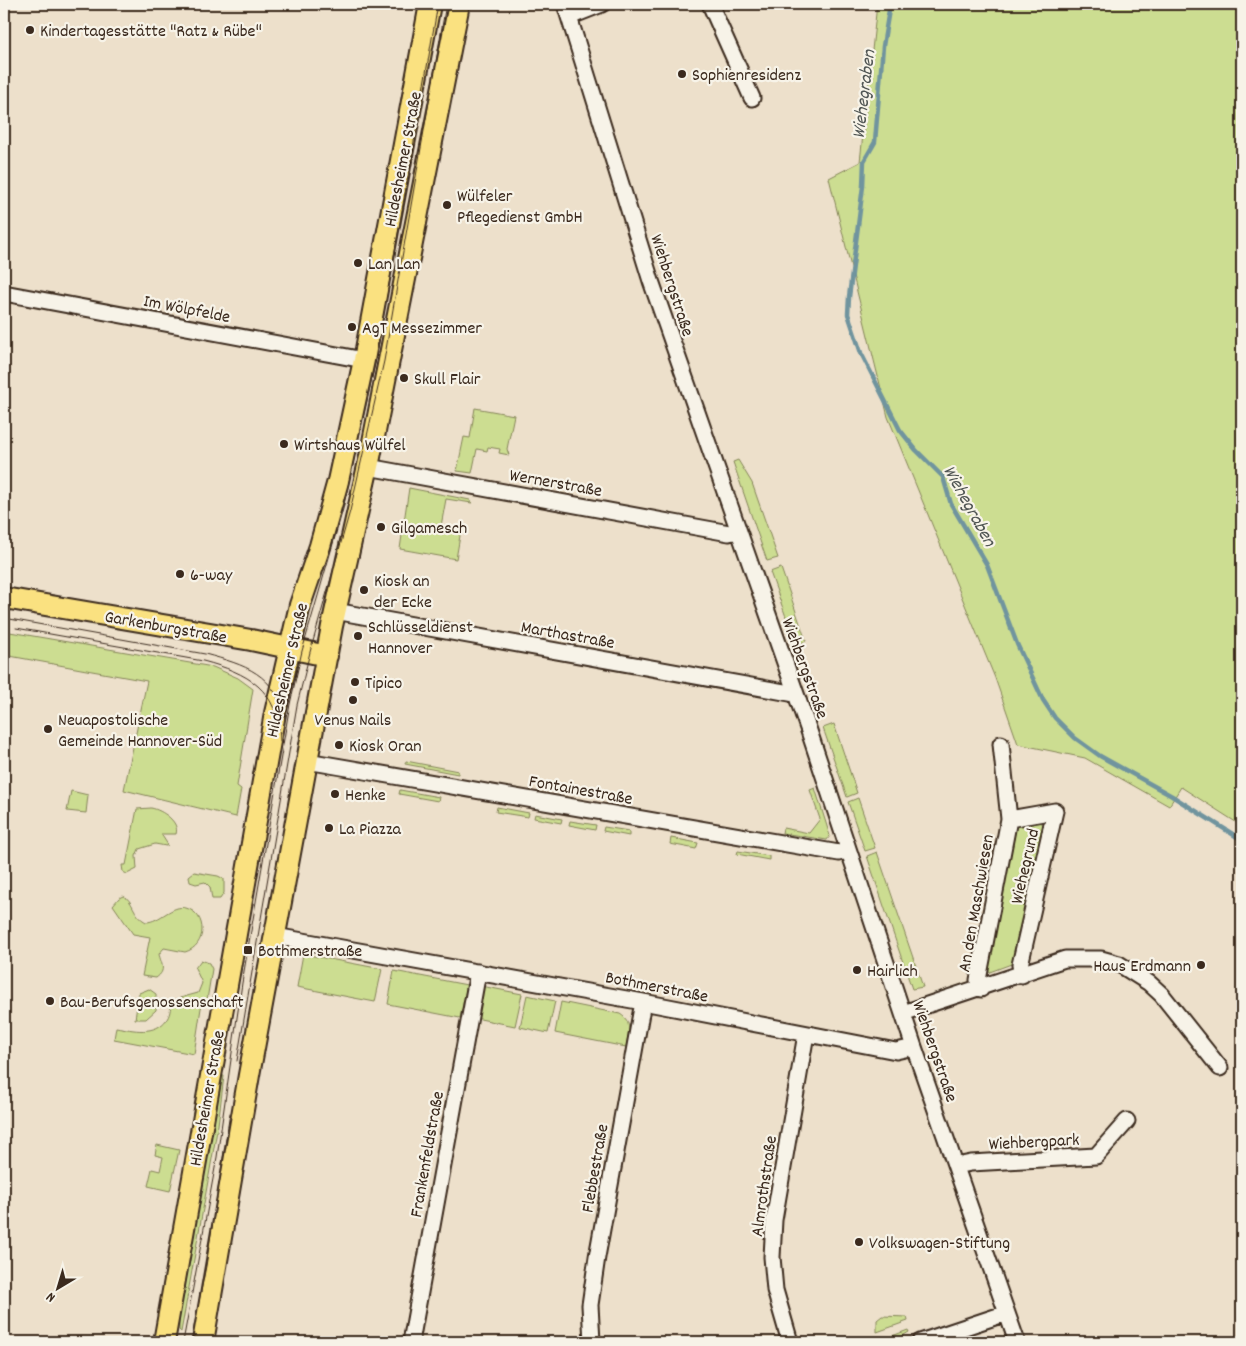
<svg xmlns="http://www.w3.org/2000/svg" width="1246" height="1346" font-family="Dekko,sans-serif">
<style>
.green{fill:#ccdd91;stroke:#848458}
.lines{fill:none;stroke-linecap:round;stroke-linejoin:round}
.stream{stroke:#70949e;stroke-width:4.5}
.minor-casing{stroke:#3b2a1e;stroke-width:19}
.major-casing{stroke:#3b2a1e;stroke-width:24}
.minor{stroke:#f7f3e8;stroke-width:15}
.major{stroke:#fae180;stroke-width:20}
.tram{stroke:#3b2a1e;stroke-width:1}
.poi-dot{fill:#3b2a1e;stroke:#f7f3e8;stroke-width:2}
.labels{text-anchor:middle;stroke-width:4.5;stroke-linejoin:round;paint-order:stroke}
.poi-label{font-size:18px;fill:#3b2a1e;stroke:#f7f3e8;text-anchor:start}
.street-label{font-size:18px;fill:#3b2a1e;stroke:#f7f3e8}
.water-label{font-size:19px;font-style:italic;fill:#515654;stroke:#f7f3e8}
</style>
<rect width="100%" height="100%" fill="#ede0cb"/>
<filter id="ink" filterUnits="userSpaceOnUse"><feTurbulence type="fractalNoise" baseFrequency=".02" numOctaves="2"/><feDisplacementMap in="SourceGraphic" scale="10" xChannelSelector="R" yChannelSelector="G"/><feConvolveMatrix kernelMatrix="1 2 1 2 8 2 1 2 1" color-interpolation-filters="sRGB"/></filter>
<g filter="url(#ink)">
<path class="green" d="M877,4H1242V826L1181,787L1169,806L1085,758L1018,744L995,678L888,417L829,178L860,162Z
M475,408L514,415L507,449L509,455L499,453L500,449L488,447L487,451L477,449L472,473L457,471L464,437L470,438Z
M738,460L752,483L778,558L767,561L733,462Z
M409,488L470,500L472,503L446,499L441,526L461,530L456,559L400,549Z
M781,568L806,641L796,645L770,572Z
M4,631L213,667L238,678L253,689L237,786L241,789L236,817L124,790L147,681L4,655Z
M834,724L857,793L847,797L823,728Z
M406,761L458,771V774L405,764Z
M815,788L830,836L827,840L782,833L783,828L809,833L820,819L810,790Z
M400,790L439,797L438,801L399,794Z
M71,791L88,795L86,813L67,811Z
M858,798L875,848L865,851L848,802Z
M497,807L529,813L528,817L496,812Z
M151,808C162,810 180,822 176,834H161L168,845L166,846L155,844L139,849L136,856L137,869L127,874L123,872L122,865H126L137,809Z
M535,814L562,819L561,823L534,818Z
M570,821L596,825L595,830L569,825Z
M1041,821L1045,830L1014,963L987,973L1017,823Z
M604,827L629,831V836L603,831Z
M671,838L698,843L696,849L670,844Z
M738,851L769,856V860L737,854Z
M877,852L923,987L912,989L867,856Z
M194,872L218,876L224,879V893L220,899H212L210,887L205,882L196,884L190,882L189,876Z
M123,896C134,900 132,915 146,922C160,922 172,904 186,908C208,914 207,946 185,952L164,948L159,954C161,964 167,970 156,978L142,976L150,937L133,934L113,905L119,898Z
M303,954L382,969L375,1002L297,987Z
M201,960L209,963L212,969L207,1000L201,1008L194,1054L114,1039L116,1027C133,1030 155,1036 167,1019C171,1013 170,1006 173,1000L198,993L202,983L195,968Z
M394,971L467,985L460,1018L388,1004Z
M481,986L522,994L515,1026L475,1018Z
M149,989L156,994V1010L146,1019H135L139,993Z
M527,995L555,1001L548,1033L520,1027Z
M561,1002L620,1014C633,1022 628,1033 626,1047L555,1033Z
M217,1075L224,1076L218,1125L181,1332L179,1330V1312Z
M157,1145L179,1150L170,1191L148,1186L152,1169L160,1171L163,1157L155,1155Z
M882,1316L907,1317L908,1321L877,1332V1320Z
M908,1330L909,1332L892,1342H876Z"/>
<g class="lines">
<path class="stream" d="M890,4L883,46L875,142L864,161L863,186L849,297L848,314L861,353L900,430L916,450L943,477L951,504L987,565L1017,644L1043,700L1055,718L1075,738L1100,756L1172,796L1242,840"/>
<g class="minor-casing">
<path id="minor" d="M565,4L651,281L809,731L914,1047L1017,1342
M710,4L752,98
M569,17L602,4
M4,293L364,360
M368,467L729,533L738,531
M335,611L795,694
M307,761L839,853L848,851
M1009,819L1055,811L1020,965L1022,975
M275,936L643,1002L896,1051L914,1047
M981,989L978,980L1009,819L1001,744
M903,1013L1065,959H1101L1119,964L1149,983L1162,995L1220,1068
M956,1166L971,1163L1096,1156L1127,1121
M411,1342L478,972
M592,1342L590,1305L597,1257L643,1002
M790,1342L775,1290L772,1257L774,1220L806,1034
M920,1342L1007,1313"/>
</g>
<g class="major-casing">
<path id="major" d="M4,598L251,640L327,656
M164,1342L275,713L300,605L320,546L338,481L364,360L430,4
M203,1342L249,1075L332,626L370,457L459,4"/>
</g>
<use href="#minor" class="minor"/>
<use href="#major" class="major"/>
<path class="tram" d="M4,618L205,654C245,665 276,673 285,720
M16,628L203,661C248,673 279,689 280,741
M237,1061L297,705L310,652L350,511L384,361L446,4
M183,1342L217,1157L242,983L290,704L302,651L343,509L376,359L438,4
M191,1342L206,1266L230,1113"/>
</g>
</g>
<g class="poi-dot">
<circle cx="30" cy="30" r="5"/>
<circle cx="682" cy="74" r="5"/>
<circle cx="447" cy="205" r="5"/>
<circle cx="358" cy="263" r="5"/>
<circle cx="352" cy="327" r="5"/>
<circle cx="404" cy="378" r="5"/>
<circle cx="284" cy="444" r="5"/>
<circle cx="381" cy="527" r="5"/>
<circle cx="180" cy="574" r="5"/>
<circle cx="364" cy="590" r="5"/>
<circle cx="358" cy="636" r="5"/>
<circle cx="355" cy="682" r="5"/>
<circle cx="353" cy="700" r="5"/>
<circle cx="48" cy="729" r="5"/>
<circle cx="339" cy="745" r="5"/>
<circle cx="335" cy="794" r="5"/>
<circle cx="329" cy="828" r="5"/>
<rect x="243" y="945" width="10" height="10" rx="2.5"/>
<circle cx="1201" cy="965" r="5"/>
<circle cx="857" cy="970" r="5"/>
<circle cx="50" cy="1001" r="5"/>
<circle cx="859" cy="1242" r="5"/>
</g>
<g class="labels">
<g class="poi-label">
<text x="40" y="36">Kindertagesstätte "Ratz &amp; Rübe"</text>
<text x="692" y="80">Sophienresidenz</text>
<text x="457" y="201">Wülfeler<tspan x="457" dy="21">Pflegedienst GmbH</tspan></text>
<text x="368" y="269">Lan Lan</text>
<text x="362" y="333">AgT Messezimmer</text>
<text x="414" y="384">Skull Flair</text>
<text x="294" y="450">Wirtshaus Wülfel</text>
<text x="391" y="533">Gilgamesch</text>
<text x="190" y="580">6-way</text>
<text x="374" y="586">Kiosk an<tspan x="374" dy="21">der Ecke</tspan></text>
<text x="368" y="632">Schlüsseldienst<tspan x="368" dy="21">Hannover</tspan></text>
<text x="365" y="688">Tipico</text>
<text x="58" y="725">Neuapostolische<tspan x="58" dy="21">Gemeinde Hannover-Süd</tspan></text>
<text x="353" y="725" text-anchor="middle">Venus Nails</text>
<text x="349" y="751">Kiosk Oran</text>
<text x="345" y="800">Henke</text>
<text x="339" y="834">La Piazza</text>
<text x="258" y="956">Bothmerstraße</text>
<text x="1191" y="971" text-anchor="end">Haus Erdmann</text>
<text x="867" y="976">Hairlich</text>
<text x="60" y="1007">Bau-Berufsgenossenschaft</text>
<text x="869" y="1248">Volkswagen-Stiftung</text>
</g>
<g class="street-label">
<text transform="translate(402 159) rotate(-79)" y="6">Hildesheimer Straße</text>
<text transform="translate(673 285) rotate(72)" y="6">Wiehbergstraße</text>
<text transform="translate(187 308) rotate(11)" y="6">Im Wölpfelde</text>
<text transform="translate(556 482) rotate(10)" y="6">Wernerstraße</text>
<text transform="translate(166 626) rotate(10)" y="6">Garkenburgstraße</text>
<text transform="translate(568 634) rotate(10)" y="6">Marthastraße</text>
<text transform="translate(806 668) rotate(70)" y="6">Wiehbergstraße</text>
<text transform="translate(286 670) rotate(-77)" y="6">Hildesheimer Straße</text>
<text transform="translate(581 789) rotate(10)" y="6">Fontainestraße</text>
<text transform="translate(1024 866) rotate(-77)" y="6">Wiehegrund</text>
<text transform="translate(975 903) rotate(-80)" y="6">An den Maschwiesen</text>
<text transform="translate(657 986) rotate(11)" y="6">Bothmerstraße</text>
<text transform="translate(936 1051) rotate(71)" y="6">Wiehbergstraße</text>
<text transform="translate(206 1098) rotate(-80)" y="6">Hildesheimer Straße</text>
<text transform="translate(1034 1141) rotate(-3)" y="6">Wiehbergpark</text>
<text transform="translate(426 1154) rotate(-80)" y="6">Frankenfeldstraße</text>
<text transform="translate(594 1168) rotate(-80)" y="6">Flebbestraße</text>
<text transform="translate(763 1186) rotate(-82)" y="6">Almrothstraße</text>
</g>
<g class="water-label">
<text transform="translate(862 94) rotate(-83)" y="7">Wiehegraben</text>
<text transform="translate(971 505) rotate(61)" y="7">Wiehegraben</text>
</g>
</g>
<rect width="1246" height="1346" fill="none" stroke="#f7f3e8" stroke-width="20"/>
<rect x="10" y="10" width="1226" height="1326" fill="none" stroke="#3b2a1e" stroke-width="2" filter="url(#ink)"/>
<g transform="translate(58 1288) rotate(218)" stroke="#f7f3e8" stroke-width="4" paint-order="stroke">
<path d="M0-4L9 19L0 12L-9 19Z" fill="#3b2a1e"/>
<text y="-8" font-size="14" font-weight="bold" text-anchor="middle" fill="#3b2a1e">N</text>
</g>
</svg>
